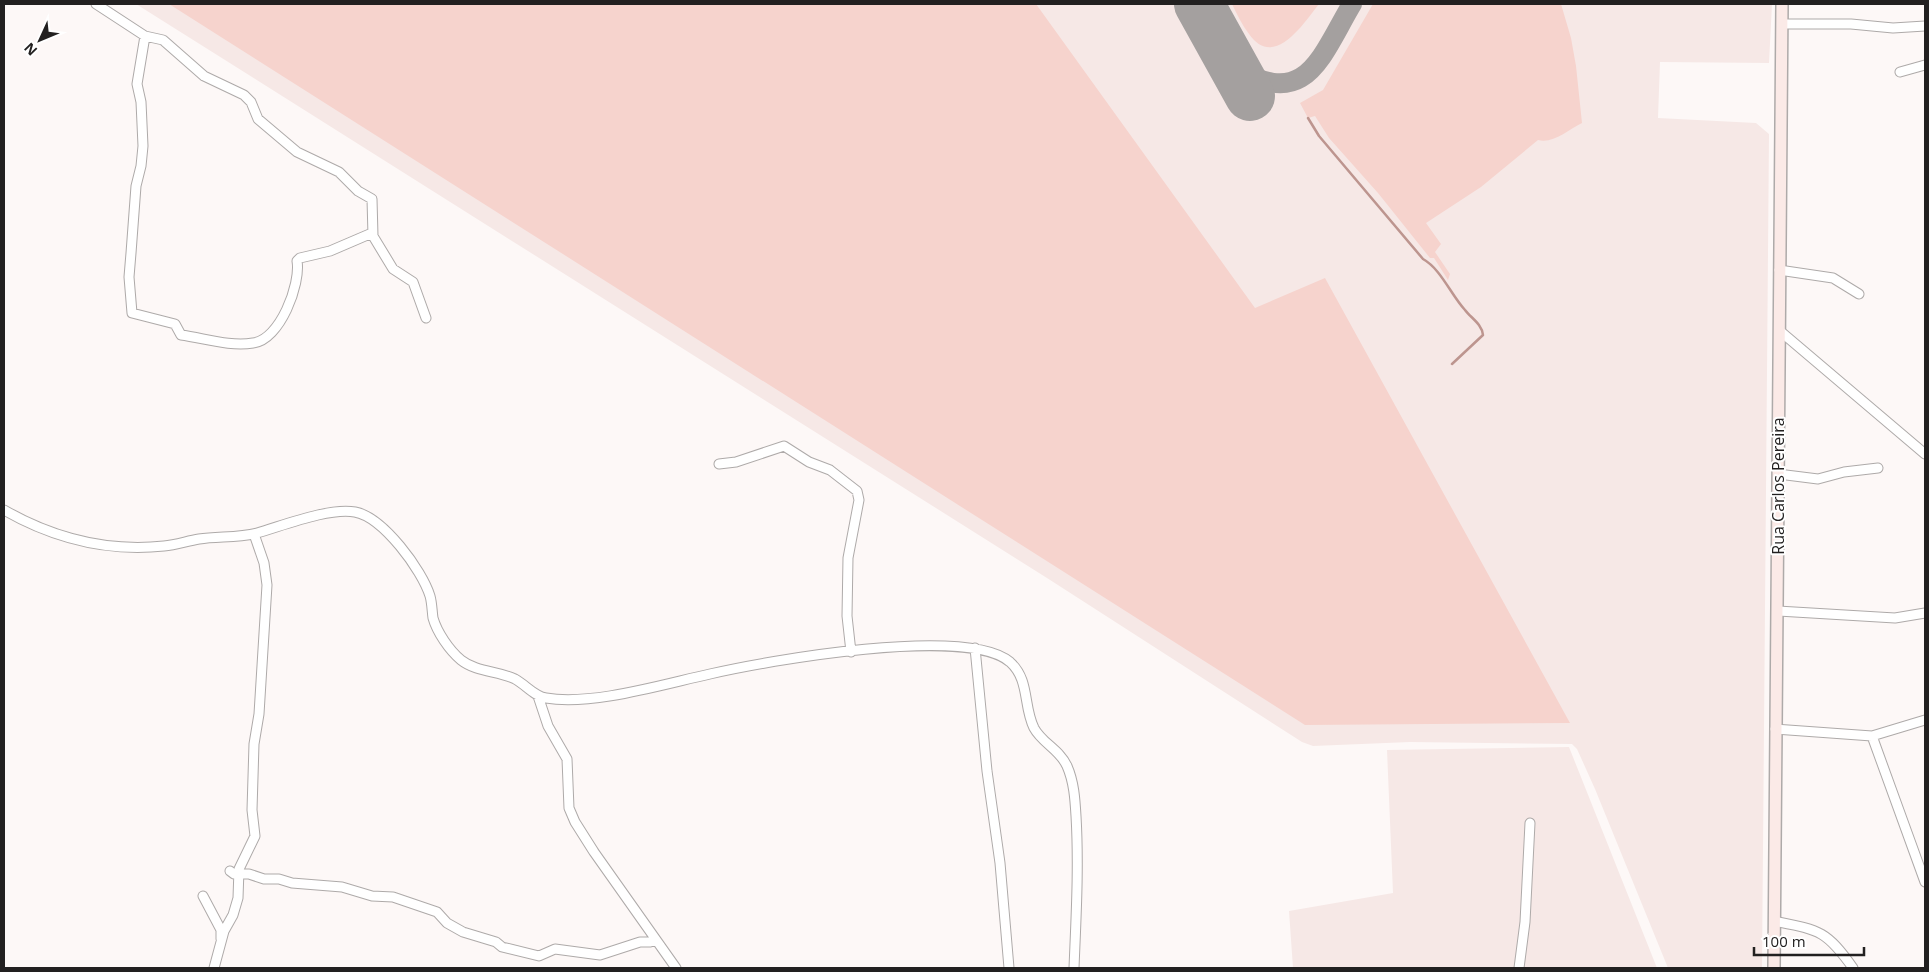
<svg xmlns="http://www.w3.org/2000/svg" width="1929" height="972" font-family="'Open Sans',sans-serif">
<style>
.built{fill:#f6e8e6}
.green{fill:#f6d3cd}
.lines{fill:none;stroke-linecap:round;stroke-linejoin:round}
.stream{stroke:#bd958f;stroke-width:2.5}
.taxiway{stroke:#a4a09f;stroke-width:20}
.runway{stroke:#a4a09f;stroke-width:50}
.street-casing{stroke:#aeaaa9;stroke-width:11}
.secondary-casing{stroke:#aeaaa9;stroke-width:14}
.street{stroke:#fff;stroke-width:9}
.secondary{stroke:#fbeae7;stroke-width:11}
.labels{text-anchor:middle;stroke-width:4;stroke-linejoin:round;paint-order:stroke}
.street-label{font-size:16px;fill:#222020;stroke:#fff}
</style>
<rect width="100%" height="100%" fill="#fdf8f7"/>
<path class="built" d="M136,4H1772L1769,63L1660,62L1658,118L1756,123L1769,134L1762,968H1668L1595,789L1577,749L1572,744L1410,742L1313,746L1302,742L1047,578Z
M1569,747L1657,968H1293L1289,911L1393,893L1387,750Z"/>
<path class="green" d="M169,4H1036L1255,308L1325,278L1570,723L1305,725Z
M1232,4H1319C1304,23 1274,70 1249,34C1242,25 1237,14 1232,4Z
M1373,4H1561L1571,38L1576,66L1582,123C1568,130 1553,144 1538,140L1481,187L1426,223L1441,244L1435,252L1450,274L1448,280L1434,258H1430L1378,193L1329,138L1315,116L1308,118L1300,103L1323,90Z"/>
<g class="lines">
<path class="stream" d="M1308,118L1319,136L1423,259C1441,269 1451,295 1465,310C1471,318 1482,324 1483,335L1452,364"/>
<path class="taxiway" d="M1233,66C1306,112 1320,58 1352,4"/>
<path class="runway" d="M1199,4L1250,96"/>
<g class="street-casing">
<path id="street" d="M96,4L145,36L163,40L204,76L244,95L251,102L258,119L297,152L339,172L358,191L372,199L373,236L393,269L413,282L426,318
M1782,24H1851L1893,28L1925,26
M145,36L137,84L141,102L143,146L141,166L136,186L131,253L129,277L132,313L175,324L181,335C204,338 230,347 253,343C280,340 301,284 297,261L300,258L330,251L372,233
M1900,72L1925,65
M1779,270L1833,278L1859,294
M1780,331L1925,454
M719,464L736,462L784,446L809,462L830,470L857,491L859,500L848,558L847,616L851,652
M1778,474L1818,479L1844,472L1878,468
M4,510C53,538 107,552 164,546C176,545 187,541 199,539C218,536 238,538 257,533C282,526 330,507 355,512C383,517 422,570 430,596C432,603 432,611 433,618C437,632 449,650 461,660C476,672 498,671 515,679C526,685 534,696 546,698C592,706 664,684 710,674C766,661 967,625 1010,662C1030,680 1023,706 1034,728C1042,743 1060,750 1067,766C1074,782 1075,799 1076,816C1079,867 1076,918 1074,968
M1777,611L1895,618L1925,613
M975,648L987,771L1000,863L1009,968
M538,696L548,726L567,759L569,808L575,822L594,852L676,968
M1775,729L1872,736L1925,720
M1872,736L1925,882
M230,871L234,874H249L264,879H279L292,883L342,887L372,896L393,897L437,912L447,923L463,932L496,942L502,947L539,956L555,949L600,955L640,942H650L656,940
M203,896L221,930V939
M1774,921C1819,930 1826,930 1853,968
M214,968L224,931L233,915L238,898L239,869L255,836L252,810L254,744L259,714L267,585L264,563L254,534
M1519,968L1525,922L1530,823"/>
</g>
<g class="secondary-casing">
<path id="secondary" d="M1774,968L1782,4"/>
</g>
<use href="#street" class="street"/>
<use href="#secondary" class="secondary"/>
</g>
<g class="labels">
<g class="street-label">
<text transform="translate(1778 486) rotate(-90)" y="6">Rua Carlos Pereira</text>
</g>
</g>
<rect width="1929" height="972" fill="none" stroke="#222020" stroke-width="10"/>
<g transform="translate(40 40) rotate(226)" stroke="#ffffff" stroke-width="4" paint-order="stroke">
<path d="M0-4L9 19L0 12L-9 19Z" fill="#222020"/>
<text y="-8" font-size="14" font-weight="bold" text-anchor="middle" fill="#222020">N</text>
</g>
<path d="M1754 947v8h110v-8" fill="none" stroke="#222020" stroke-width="2.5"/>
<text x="1762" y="947" font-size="15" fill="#222020" stroke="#ffffff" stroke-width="4" paint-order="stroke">100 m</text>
</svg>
